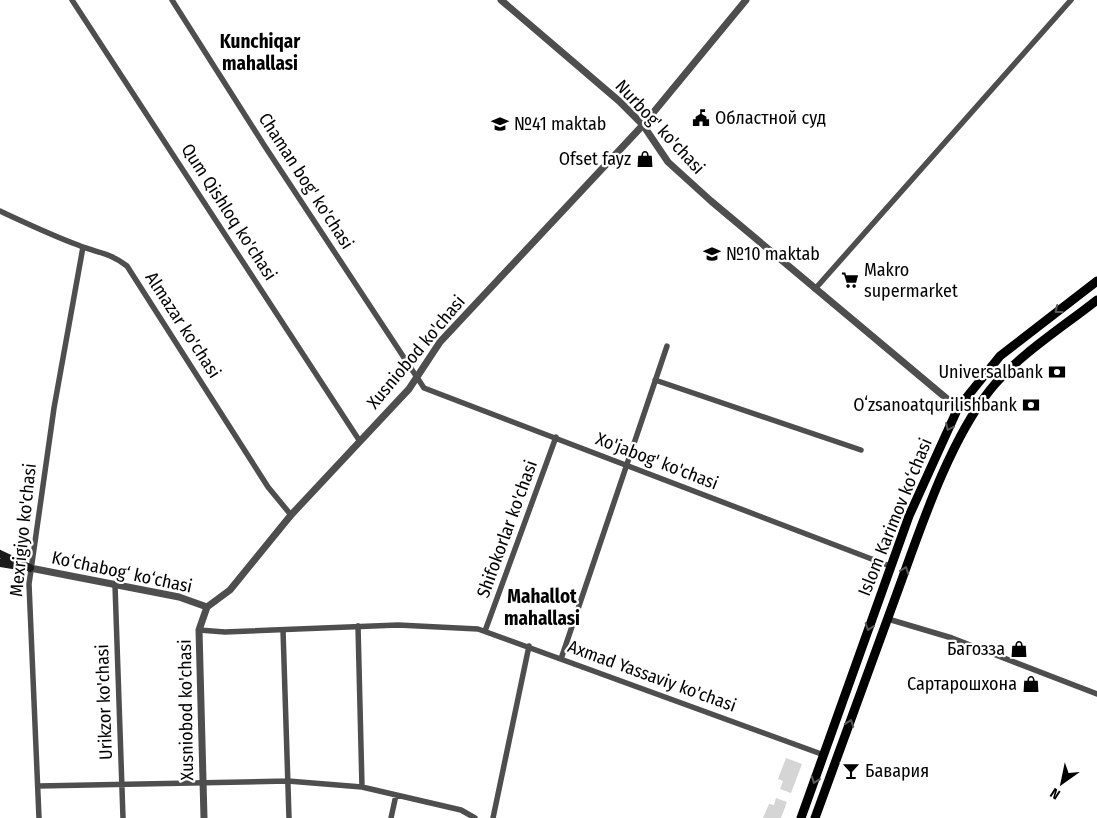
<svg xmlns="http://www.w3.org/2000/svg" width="1097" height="818" font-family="'Fira Sans Condensed',sans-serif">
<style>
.green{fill:#d5d5d5}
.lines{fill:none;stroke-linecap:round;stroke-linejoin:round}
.minor{stroke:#4e4e4e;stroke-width:5.5}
.tertiary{stroke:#4e4e4e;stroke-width:7}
.secondary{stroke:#1b1b1b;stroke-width:8}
.primary{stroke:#000;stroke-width:9}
.oneway{stroke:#595959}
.labels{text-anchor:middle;stroke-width:4.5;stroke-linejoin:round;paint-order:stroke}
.poi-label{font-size:18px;fill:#000;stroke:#fff;text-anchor:start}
.street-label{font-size:18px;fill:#000;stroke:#fff}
.neighbourhood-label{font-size:19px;font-weight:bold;fill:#000;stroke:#fff}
</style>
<rect width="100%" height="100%" fill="#fff"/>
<path class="green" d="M786,758L802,764L791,793L780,789L783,781L778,779Z
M776,798L787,802L781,818H763L769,804L774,805Z"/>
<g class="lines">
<path class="minor" d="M72,0L359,440
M172,0L264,145L424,388L890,566
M0,211C26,223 51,235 78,245C97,253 109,252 127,266L268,487L291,515
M815,289L1071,0
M655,380L861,450
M115,585L123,818
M888,619L952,638L1097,694
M358,626L362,787
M199,630L225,632L398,625L478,629L824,755
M283,630L289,818
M485,631L556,437
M561,659L667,346
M38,786L288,781L362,787L461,810L475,818
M39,818L29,584L54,408L83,247
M391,818L396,795
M493,818L529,646"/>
<path class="tertiary" d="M501,0L619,101L643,125L668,162L711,201L958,408
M30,568L179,597L207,607
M204,818L199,630L207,607L230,590L291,515L409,389L440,342L643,125L746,0"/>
<path class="secondary" d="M0,554L30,568
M0,563L25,567"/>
<path class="primary" d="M801,818L909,516L958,408L1000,356L1097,281
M815,818C842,743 870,668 897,593C920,530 948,443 990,390C1017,356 1063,327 1097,300"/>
</g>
<defs><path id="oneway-chevron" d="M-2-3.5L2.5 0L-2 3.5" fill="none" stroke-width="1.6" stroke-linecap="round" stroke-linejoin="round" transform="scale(1.25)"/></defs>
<g class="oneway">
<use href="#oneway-chevron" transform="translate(1058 310) rotate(142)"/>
<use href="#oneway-chevron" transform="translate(949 427) rotate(115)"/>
<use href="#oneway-chevron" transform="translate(905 570) rotate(-70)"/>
<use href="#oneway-chevron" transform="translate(869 627) rotate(109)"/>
<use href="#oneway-chevron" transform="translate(850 723) rotate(-70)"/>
<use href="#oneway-chevron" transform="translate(815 780) rotate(110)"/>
</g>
<defs>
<g id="civic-bare" transform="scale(1.35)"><path d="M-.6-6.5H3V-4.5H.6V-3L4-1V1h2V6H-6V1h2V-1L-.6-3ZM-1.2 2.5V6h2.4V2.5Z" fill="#000" stroke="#fff" stroke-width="2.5" paint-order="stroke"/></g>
<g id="school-bare" transform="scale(1.35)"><path d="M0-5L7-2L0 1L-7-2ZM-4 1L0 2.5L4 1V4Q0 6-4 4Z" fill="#000" stroke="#fff" stroke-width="2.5" paint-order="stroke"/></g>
<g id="shop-bare" transform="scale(1.35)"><path d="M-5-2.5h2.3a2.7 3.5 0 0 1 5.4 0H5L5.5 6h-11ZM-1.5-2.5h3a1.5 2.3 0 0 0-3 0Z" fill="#000" stroke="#fff" stroke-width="2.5" paint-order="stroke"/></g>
<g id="supermarket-bare" transform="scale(1.35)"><path d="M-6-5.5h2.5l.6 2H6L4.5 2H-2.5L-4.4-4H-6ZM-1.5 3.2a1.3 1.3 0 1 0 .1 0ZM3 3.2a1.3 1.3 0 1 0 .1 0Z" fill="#000" stroke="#fff" stroke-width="2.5" paint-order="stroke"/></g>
<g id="bank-bare" transform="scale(1.35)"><path d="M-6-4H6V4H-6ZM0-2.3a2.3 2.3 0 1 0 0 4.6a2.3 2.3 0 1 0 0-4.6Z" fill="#000" stroke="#fff" stroke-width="2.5" paint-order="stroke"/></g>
<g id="bar-bare" transform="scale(1.35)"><path d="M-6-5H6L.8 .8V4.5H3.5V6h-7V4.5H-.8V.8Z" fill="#000" stroke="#fff" stroke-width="2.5" paint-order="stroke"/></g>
</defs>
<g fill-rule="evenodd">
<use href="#civic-bare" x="701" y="118"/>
<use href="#school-bare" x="500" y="124"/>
<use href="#shop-bare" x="645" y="159"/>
<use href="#school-bare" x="712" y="254"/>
<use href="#supermarket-bare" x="850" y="280"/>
<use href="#bank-bare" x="1057" y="372"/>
<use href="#bank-bare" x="1031" y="405"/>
<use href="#shop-bare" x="1019" y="649"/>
<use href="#shop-bare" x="1031" y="684"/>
<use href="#bar-bare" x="851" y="771"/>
</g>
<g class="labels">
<g class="poi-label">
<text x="715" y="124">Областной суд</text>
<text x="514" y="130">№41 maktab</text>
<text x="631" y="165" text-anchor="end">Ofset fayz</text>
<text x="726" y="260">№10 maktab</text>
<text x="864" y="276">Makro<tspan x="864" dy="21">supermarket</tspan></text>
<text x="1043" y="378" text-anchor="end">Universalbank</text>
<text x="1017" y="411" text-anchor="end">Oʻzsanoatqurilishbank</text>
<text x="1005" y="655" text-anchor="end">Багозза</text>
<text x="1017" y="690" text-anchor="end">Сартарошхона</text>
<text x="865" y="777">Бавария</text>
</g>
<g class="street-label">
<text transform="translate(660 127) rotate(47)" y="6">Nurbog' ko'chasi</text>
<text transform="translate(306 181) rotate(57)" y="6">Chaman bog' ko'chasi</text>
<text transform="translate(229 212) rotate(57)" y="6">Qum Qishloq ko'chasi</text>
<text transform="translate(183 325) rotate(57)" y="6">Almazar ko'chasi</text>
<text transform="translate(416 352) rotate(-50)" y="6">Xusniobod ko'chasi</text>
<text transform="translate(657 461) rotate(21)" y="6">Xo'jabog' ko'chasi</text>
<text transform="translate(895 517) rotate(-68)" y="6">Islom Karimov ko‘chasi</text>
<text transform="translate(507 529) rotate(-70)" y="6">Shifokorlar ko'chasi</text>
<text transform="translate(23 530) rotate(-84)" y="6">Mexrigiyo ko'chasi</text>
<text transform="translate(122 572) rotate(12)" y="6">Ko‘chabog‘ ko‘chasi</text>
<text transform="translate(652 676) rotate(20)" y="6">Axmad Yassaviy ko'chasi</text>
<text transform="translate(104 702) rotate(-92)" y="6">Urikzor ko'chasi</text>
<text transform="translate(186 710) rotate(-91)" y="6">Xusniobod ko'chasi</text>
</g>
<g class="neighbourhood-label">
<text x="260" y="48">Kunchiqar<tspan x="260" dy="22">mahallasi</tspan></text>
<text x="542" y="603">Mahallot<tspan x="542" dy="22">mahallasi</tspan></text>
</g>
</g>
<g transform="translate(1062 783) rotate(213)" stroke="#ffffff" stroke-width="4" paint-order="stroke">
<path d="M0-4L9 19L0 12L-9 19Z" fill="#000000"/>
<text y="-8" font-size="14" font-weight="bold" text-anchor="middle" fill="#000000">N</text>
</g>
</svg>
